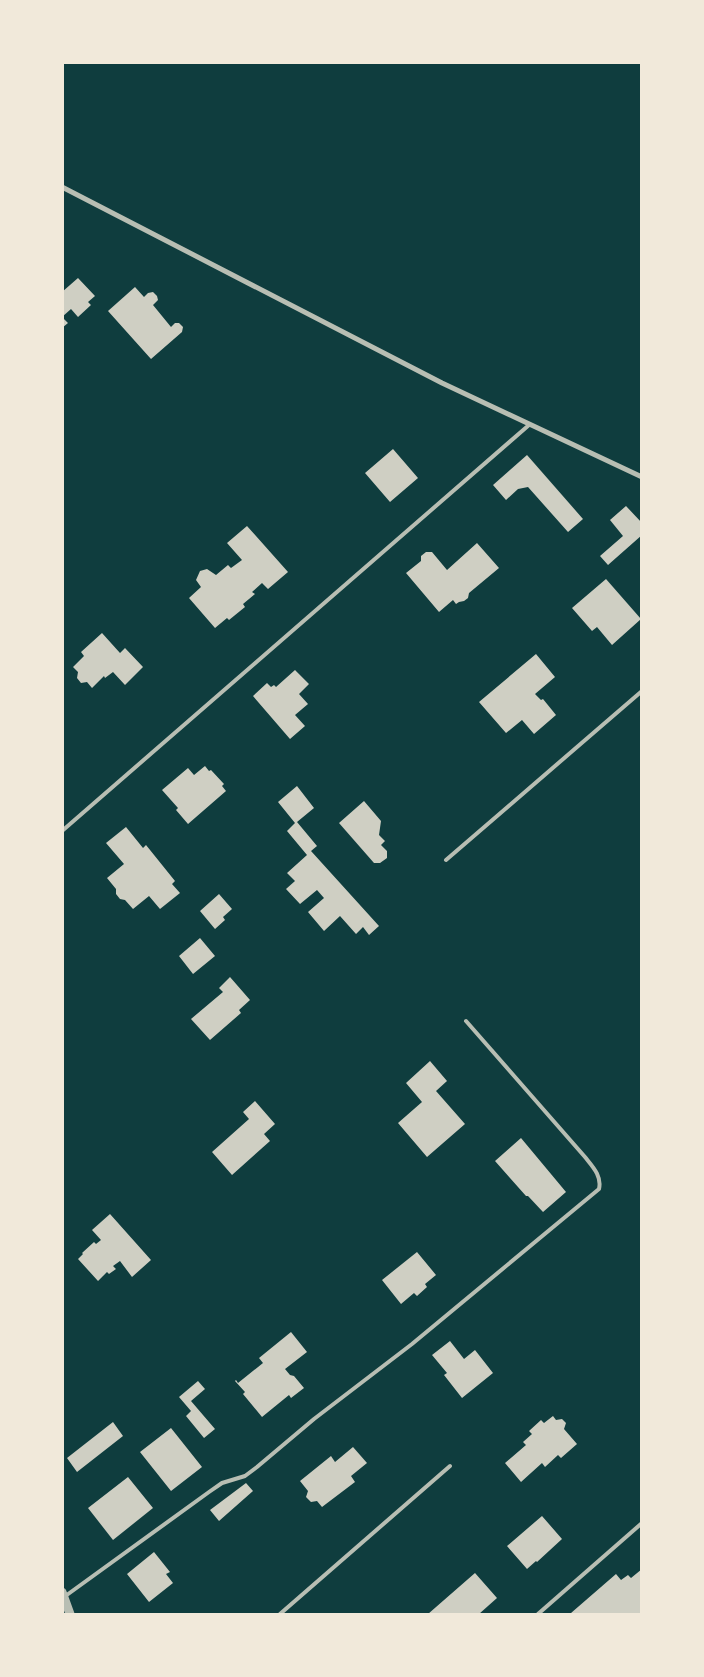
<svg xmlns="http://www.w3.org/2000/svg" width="704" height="1677" font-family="'Fira Sans',sans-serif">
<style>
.building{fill:#cfcfc3}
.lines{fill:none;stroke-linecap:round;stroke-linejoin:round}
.service{stroke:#b8beb3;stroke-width:4}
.minor{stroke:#b8beb3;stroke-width:5}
.tertiary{stroke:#b8beb3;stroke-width:9}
</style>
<rect width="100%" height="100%" fill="#0f3d3e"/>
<path class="building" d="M78,278L95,296L88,302L91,305L78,317L71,309L62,317V292Z
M135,287L144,297L148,293L153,292L157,296L158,300L153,305L171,327L175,323H179L183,327L182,332L151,359L108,311Z
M62,317L68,323L62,328Z
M393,449L418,478L390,502L365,473Z
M527,455L583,519L568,532L528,487L518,489L506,500L493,485Z
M626,506L642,523V535L608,565L600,556L623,536L610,520Z
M247,526L288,572L268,589L262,583L252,592L255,594L243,604L245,607L229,620L227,618L215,628L189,598L201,587L196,580L200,571L207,569L216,575L228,565L231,568L242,560L227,543Z
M477,543L499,568L469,593L468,598L464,601L459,602L456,604L453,600L439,612L406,573L421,561V556L426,552H432L447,570Z
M606,579L641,619L612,645L597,627L592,631L572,608Z
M102,633L120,653L125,648L143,667L125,685L113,672L105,678L104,676L92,688L87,682L81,683L77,678L78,672L73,667L84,656L81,652Z
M536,654L555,677L535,694L541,700L543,699L556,715L534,734L522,720L506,733L479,702Z
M295,670L309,684L299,694L308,704L295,715L305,726L290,739L253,696L267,683L271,687L274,685L276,687Z
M205,766L209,771L211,770L224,784L222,786L226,791L188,824L176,810L178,808L162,790L188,768L194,775Z
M297,786L314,808L297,822L317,846L311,851L379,926L369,935L363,927L356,934L340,916L324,931L308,912L324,898L317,890L300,904L286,889L295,881L287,873L307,855L287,831L295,823L278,802Z
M364,801L381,821L379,835L385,841L381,845L387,851V858L380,863H374L339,823Z
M126,827L143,848L146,845L175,881L172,884L180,893L160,909L149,896L133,909L125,900L120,899L116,894V889L107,878L124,864L106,843Z
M219,894L232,909L223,917L225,920L215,929L200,911Z
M200,938L215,956L193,974L179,956Z
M230,977L250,1000L239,1010L241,1013L210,1040L191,1019L223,992L219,988Z
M430,1061L447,1081L436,1091L465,1124L427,1157L398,1123L422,1102L406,1083Z
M255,1101L275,1124L264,1134L270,1141L232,1175L212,1152L249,1119L243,1112Z
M521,1138L566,1192L543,1212L528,1196H526L495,1161Z
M110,1214L151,1260L132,1277L120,1261L113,1266L116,1269L109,1274L107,1272L98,1281L78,1259L83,1254L82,1253L94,1242L96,1244L101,1240L92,1230Z
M417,1252L436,1275L425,1284L427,1287L417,1296L414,1293L401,1304L382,1280Z
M291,1332L307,1352L285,1369L290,1375L294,1376L304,1388L291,1398L289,1395L262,1417L243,1394L245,1392L235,1381L236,1380L238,1383L263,1363L259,1358Z
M450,1341L464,1359L475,1350L493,1373L462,1398L444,1375L447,1373L432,1355Z
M198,1381L205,1389L191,1401L215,1429L204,1438L186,1416L191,1411L179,1397Z
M553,1416L556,1420L562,1419L566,1423L564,1429L577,1444L561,1458L558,1455L545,1467L542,1463L521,1482L505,1463L526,1445L523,1442L532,1434L529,1431L541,1420L544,1423Z
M113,1422L123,1436L77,1472L67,1458Z
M171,1428L202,1467L171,1491L140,1452Z
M353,1447L367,1463L351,1476L355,1482L322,1507L317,1501L311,1502L306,1497L308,1491L300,1481L331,1456L335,1462Z
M128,1477L153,1508L113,1540L88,1508Z
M246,1483L253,1491L219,1521L210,1510Z
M542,1516L562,1539L537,1562L536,1561L527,1569L507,1546Z
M154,1552L170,1572L166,1574L173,1583L149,1602L127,1574Z
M642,1569V1613L640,1614L571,1613L616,1574L621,1580L628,1575L631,1578Z
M475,1573L497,1598L479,1614H428Z"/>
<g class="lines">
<path class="service" d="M62,831L529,425
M446,860L642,691
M64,1597L209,1492L222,1483L245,1476L257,1467L314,1419L412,1344L599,1189C602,1176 593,1167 585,1157L466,1021
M280,1614L450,1466
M538,1614L642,1523"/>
<path class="minor" d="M62,187L442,383L642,477"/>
<path class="tertiary" d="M62,1592L70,1614"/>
</g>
<rect width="704" height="1677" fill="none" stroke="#f1e9da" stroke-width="128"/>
</svg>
